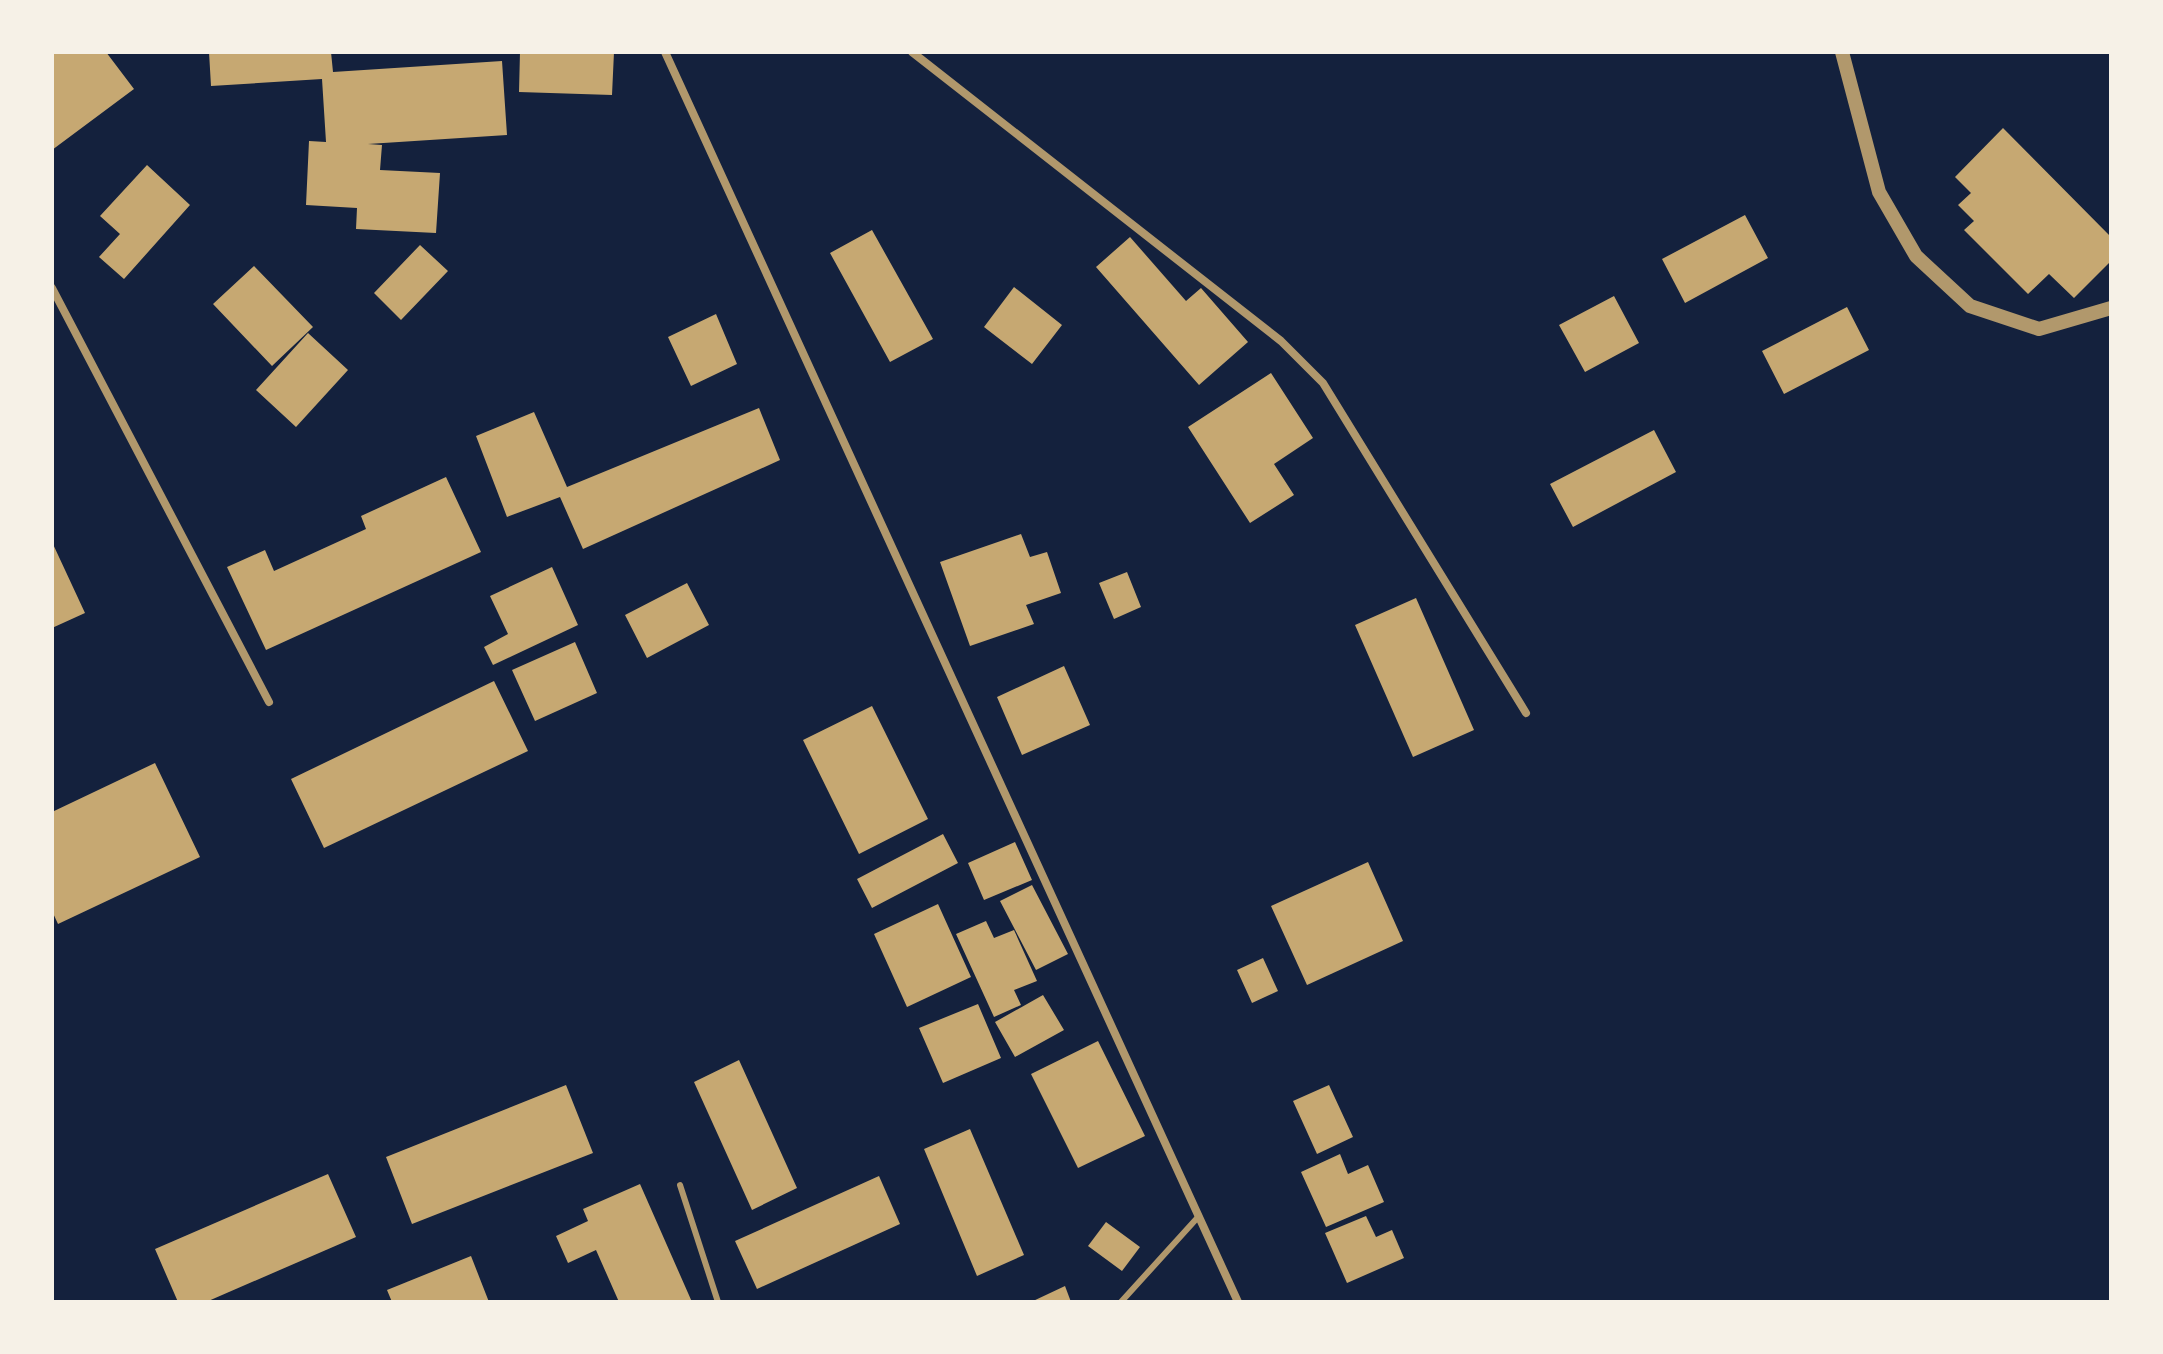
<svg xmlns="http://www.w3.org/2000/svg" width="2163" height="1354" font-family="Montserrat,sans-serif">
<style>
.building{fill:#c6a872}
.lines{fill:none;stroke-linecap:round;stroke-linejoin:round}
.service{stroke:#b1986c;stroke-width:6}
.minor{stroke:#b1986c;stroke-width:8}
.tertiary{stroke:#b1986c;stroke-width:14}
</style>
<rect width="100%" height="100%" fill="#14213d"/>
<path class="building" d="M52,52H106L134,89L52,150Z
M209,52H331L333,72L502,61L507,135L368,144L382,145L380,170L440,173L436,233L356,229L357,208L306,205L309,141L326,142L322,79L211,86Z
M520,52H614L612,95L519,92Z
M2003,128L2111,237V261L2074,298L2049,274L2028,294L1964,230L1974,221L1958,205L1971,193L1955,177Z
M147,165L190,205L124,279L99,257L120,234L100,216Z
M1745,215L1768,258L1685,303L1662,259Z
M872,230L933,339L890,362L830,253Z
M1130,237L1186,301L1201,288L1248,342L1199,385L1096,267Z
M420,245L448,271L401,320L374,293Z
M254,266L313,327L272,366L213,304Z
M1014,287L1062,325L1032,364L984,327Z
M1614,296L1639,343L1585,372L1559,325Z
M1847,307L1869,350L1784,394L1762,351Z
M716,314L737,364L691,386L668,337Z
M308,333L348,370L296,427L256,390Z
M1271,373L1313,438L1274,464L1294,495L1250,523L1188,427Z
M759,408L780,460L583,549L560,497L507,517L476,436L534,412L567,487Z
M1654,430L1676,472L1573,527L1550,484Z
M446,477L481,552L266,650L227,567L265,550L274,571L366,529L361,516Z
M1021,534L1030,557L1047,552L1061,593L1026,605L1034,624L970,646L940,562Z
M52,542L85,613L52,628Z
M552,567L578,625L493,665L484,647L508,634L490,596Z
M1127,572L1141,607L1114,619L1099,583Z
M687,583L709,625L647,658L625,615Z
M1416,598L1474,730L1413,757L1355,625Z
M575,642L597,693L535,721L512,670Z
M1064,666L1090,725L1022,755L997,697Z
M494,681L528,751L324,848L291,779Z
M872,706L928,819L859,854L803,740Z
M155,763L200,857L58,924L52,911V812Z
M943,834L958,863L872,908L857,879Z
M1015,842L1032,880L984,900L968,863Z
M1368,862L1403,941L1307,985L1271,906Z
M1032,885L1068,954L1036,970L1000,901Z
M938,904L971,977L907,1007L874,934Z
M986,921L994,938L1014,930L1037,981L1014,990L1021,1005L994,1017L956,934Z
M1263,958L1278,991L1252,1003L1237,970Z
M1043,995L1064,1030L1015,1057L995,1022Z
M978,1004L1001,1058L943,1083L919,1028Z
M1098,1041L1145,1136L1078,1168L1031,1074Z
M739,1060L797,1188L752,1210L694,1082Z
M566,1085L593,1153L412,1224L386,1157Z
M1329,1085L1353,1137L1317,1154L1293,1101Z
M970,1129L1024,1255L977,1276L924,1149Z
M1340,1154L1348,1174L1368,1165L1384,1202L1326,1227L1301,1172Z
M328,1174L356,1237L206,1302H178L155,1249Z
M879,1176L900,1224L757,1289L735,1241Z
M640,1184L692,1302H619L596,1250L568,1263L556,1236L588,1221L583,1209Z
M1366,1216L1376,1237L1392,1230L1404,1258L1347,1283L1325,1233Z
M1106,1222L1140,1247L1122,1271L1088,1246Z
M471,1256L489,1302H392L387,1290Z
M1065,1286L1071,1302H1031Z"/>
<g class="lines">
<path class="service" d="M680,1185L718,1302
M1121,1302L1199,1216"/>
<path class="minor" d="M665,52L1238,1302
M912,52L1281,341L1323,383L1526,713
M52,288L269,702"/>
<path class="tertiary" d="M1842,52L1879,192L1916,256L1970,306L2039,329L2111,308"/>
</g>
<rect width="2163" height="1354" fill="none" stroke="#f6f1e7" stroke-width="108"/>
</svg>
